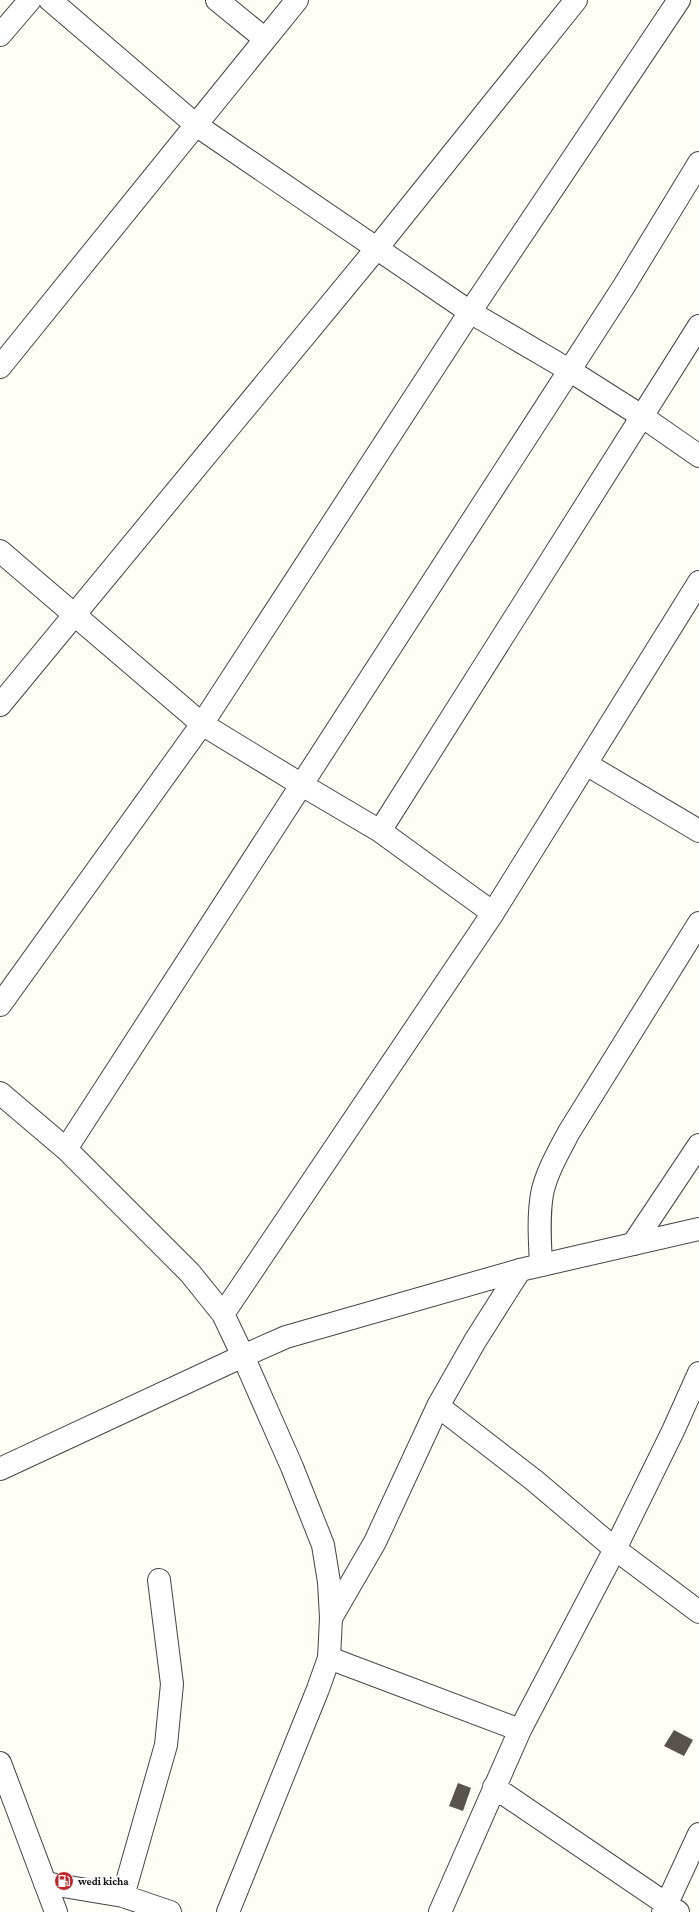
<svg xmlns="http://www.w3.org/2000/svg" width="699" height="1912" font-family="'Crimson Pro',serif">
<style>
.building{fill:#5a524d}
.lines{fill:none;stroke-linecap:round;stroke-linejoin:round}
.minor-casing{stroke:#444;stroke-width:24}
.tertiary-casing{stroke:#444;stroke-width:24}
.minor{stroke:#fff;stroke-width:22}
.tertiary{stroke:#fff;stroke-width:22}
.labels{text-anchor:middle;stroke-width:4;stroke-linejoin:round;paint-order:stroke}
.poi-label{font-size:11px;font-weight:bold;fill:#111;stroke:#fff;text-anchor:start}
</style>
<rect width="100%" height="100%" fill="#fffdf5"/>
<path class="building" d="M674,1730L693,1740L684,1756L664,1746Z
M458,1783L471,1788L463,1811L449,1806Z"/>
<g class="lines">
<g class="minor-casing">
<path id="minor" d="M50,0L196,125L470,312L569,370L643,417L699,456
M217,0L265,39
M0,35L30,0
M0,367L297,0
M0,551L202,724L302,785L380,831L493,913
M0,705L377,248L576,0
M586,764L699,831
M380,831L699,326
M0,1005L202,724L470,312L679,0
M0,1093L66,1149L190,1273L223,1314L243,1356
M66,1149L624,286L699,163
M633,1244L699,1145
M541,1265C540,1242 538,1218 542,1194C546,1173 559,1151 569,1132L699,923
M223,1314L493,913L699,582
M438,1406L535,1481L615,1549L699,1612
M331,1618L375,1542L438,1406L475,1341L520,1270
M329,1658L520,1730
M494,1787L678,1912
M45,1883L123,1896L170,1912
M123,1896L166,1745L172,1684L159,1580
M440,1912L520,1730L615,1549L673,1431L699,1373
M663,1912L699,1834"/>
</g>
<g class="tertiary-casing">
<path id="tertiary" d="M0,1469L243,1356L286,1337L520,1270L699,1229
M0,1763L56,1912
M228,1912L318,1689L329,1658L331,1618L329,1582L323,1545L292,1467L243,1356"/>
</g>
<use href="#minor" class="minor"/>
<use href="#tertiary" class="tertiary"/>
</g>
<defs>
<g id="fuel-disc" transform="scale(1)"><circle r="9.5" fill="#c4262e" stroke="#fff"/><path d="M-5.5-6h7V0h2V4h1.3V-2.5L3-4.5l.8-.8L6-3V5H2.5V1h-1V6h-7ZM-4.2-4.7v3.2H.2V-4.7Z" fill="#fff"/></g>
</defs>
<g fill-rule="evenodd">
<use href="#fuel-disc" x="64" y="1881"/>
</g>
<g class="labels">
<g class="poi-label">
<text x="78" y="1885">wedi kicha</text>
</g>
</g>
</svg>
